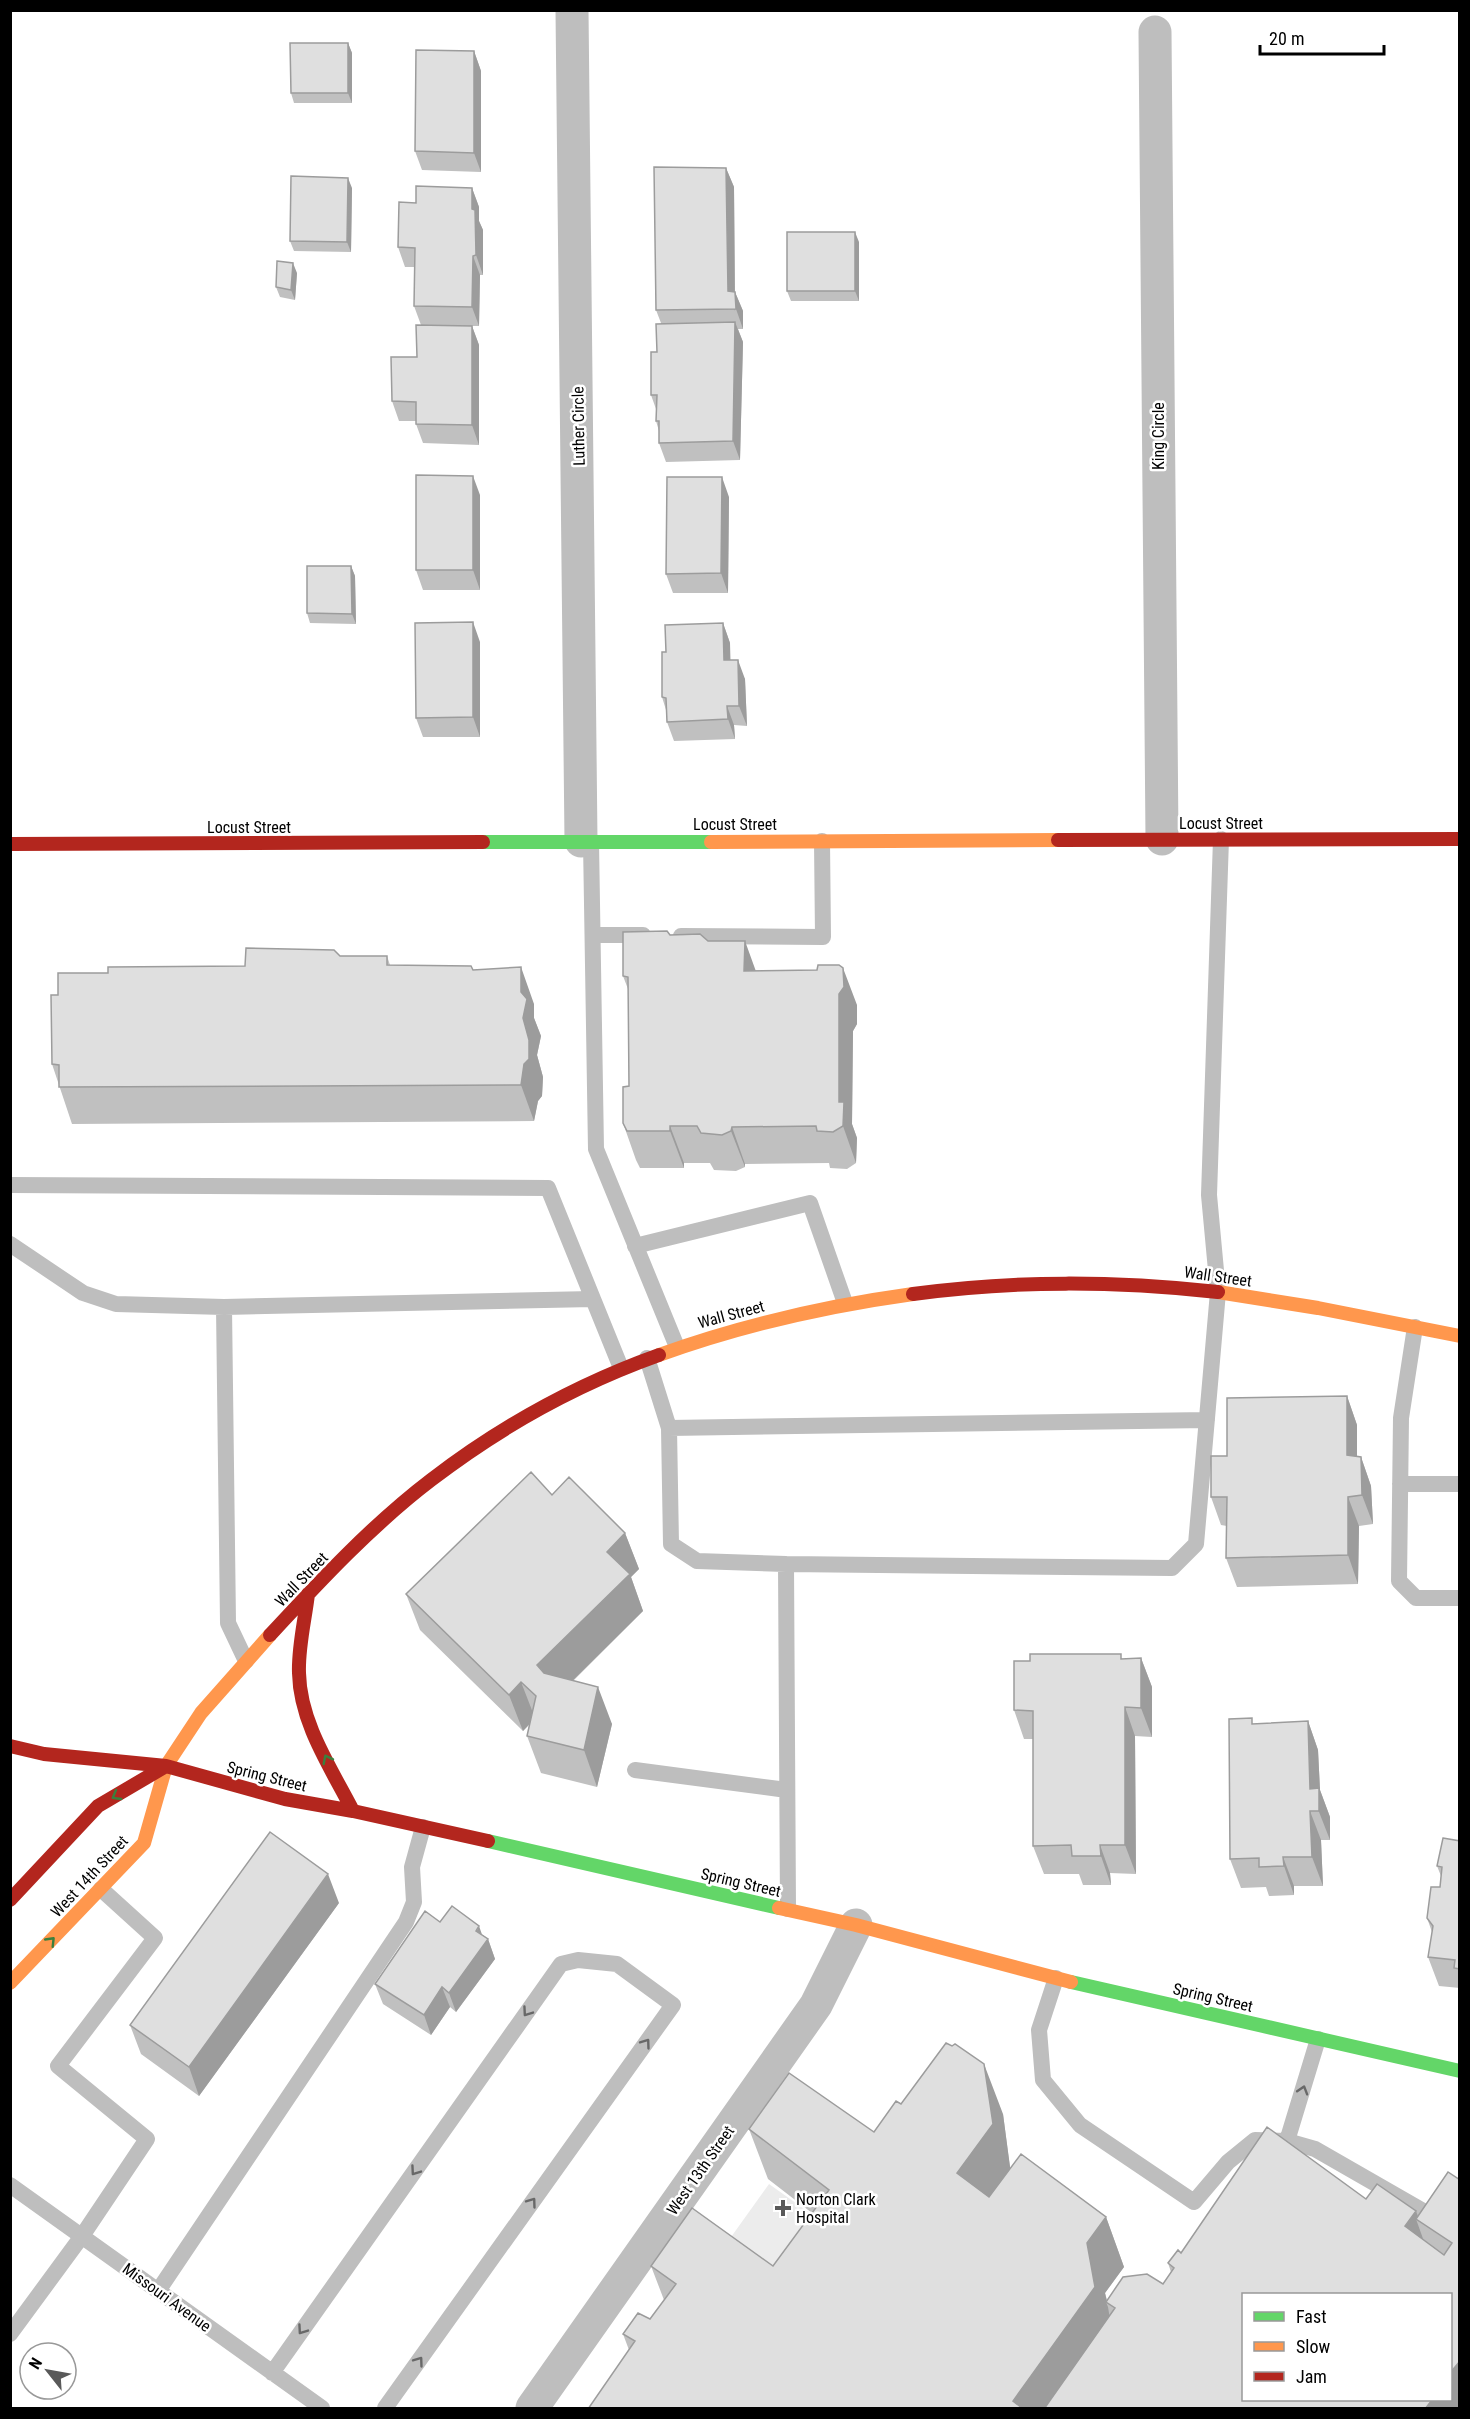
<svg xmlns="http://www.w3.org/2000/svg" width="1470" height="2419" font-family="'Roboto Condensed',sans-serif">
<style>
.green{fill:#ececec}
.lines{fill:none;stroke-linecap:round;stroke-linejoin:round}
.lane{stroke:#bebebe;stroke-width:16}
.street{stroke:#bebebe;stroke-width:33}
.fast{stroke:#63d668;stroke-width:14}
.slow{stroke:#ff974d;stroke-width:14}
.jam{stroke:#b3261e;stroke-width:14}
.wall{fill:#c0c0c0}
.shaded-wall{fill:#9c9c9c}
.building{fill:#dfdfdf;stroke:#9c9c9c;stroke-width:1.5}
.oneway{stroke:#3b803e}
.oneway2{stroke:#686868}
.poi-dot{fill:#595959;stroke:#fff;stroke-width:2}
.labels{text-anchor:middle;stroke-width:5;stroke-linejoin:round;paint-order:stroke}
.street-label{font-size:16px;fill:#000;stroke:#fff}
.poi-label{font-size:16px;fill:#000;stroke:#fff;text-anchor:start}
</style>
<rect width="100%" height="100%" fill="#fff"/>
<path class="green" d="M769,2184L824,2223L772,2297L716,2258Z"/>
<g class="lines">
<path class="lane" d="M591,842L596,1149L677,1347
M593,935H643
M681,936L823,937L822,841
M10,1185L548,1188L621,1368
M10,1244L83,1293L116,1304L224,1307
M635,1246L810,1203L845,1303
M1415,1327L1401,1418L1399,1581L1416,1598H1460
M647,1358L669,1428
M1400,1484H1460
M786,1564L697,1561L671,1544L669,1428L1207,1420
M246,1661L228,1623L224,1307L593,1299
M635,1770L787,1790
M788,1909L786,1564L1172,1568L1196,1544L1218,1292L1209,1195L1221,839
M1056,1978L1039,2030L1043,2080L1080,2125L1194,2202L1228,2162L1255,2140L1287,2141L1315,2149L1437,2219L1460,2214
M1287,2141L1318,2039
M10,2185L322,2408
M158,2291L406,1922L414,1902L412,1867L423,1827
M10,2334L82,2236L147,2139L58,2066L155,1938L101,1889
M272,2373L561,1964L578,1960L617,1964L673,2005L385,2408"/>
<path class="street" d="M572,10L581,841
M1155,32L1162,839
M532,2408L816,2005L856,1925"/>
<path class="fast" d="M483,842H711
M488,1841L779,1908
M1071,1982L1460,2071"/>
<path class="slow" d="M711,842L1058,840
M1218,1292L1318,1308L1460,1336
M659,1355C742,1325 826,1306 913,1294
M779,1908L856,1925L1071,1982
M10,1983L144,1843L166,1766L201,1713L270,1635"/>
<path class="jam" d="M1058,840L1460,839
M10,844L483,842
M913,1294C1018,1280 1114,1281 1218,1292
M308,1594C305,1620 298,1647 299,1673C300,1723 331,1768 353,1811
M270,1635C320,1581 372,1525 431,1480C500,1427 578,1384 659,1355
M10,1746L44,1754L166,1766L285,1799L353,1811L488,1841
M10,1900L98,1806L166,1766"/>
</g>
<path class="wall" d="M348,43L352,53V103H294L291,93Z
M474,51L481,71V172L422,170L415,151Z
M726,168L734,187L735,292L743,311V329H738L743,342L740,460L666,462L659,443V431L656,421V409L651,395L661,323L656,310Z
M352,188L351,252L294,251L290,241Z
M472,188L479,207V221L483,230V275H480L479,326H472L479,345V445L423,443L416,424V421H399L392,401L417,357L421,325L414,306L415,267H405L398,247Z
M859,242V301H791L787,291Z
M297,273L295,300L280,297L276,287Z
M480,495V590H423L416,570Z
M729,497L728,593H673L666,574Z
M351,566L355,576L356,624L310,623L307,613Z
M723,623L730,643V660L745,679L747,726L734,725L735,739L674,741L667,722L666,710L662,697L666,652Z
M480,642V737H423L416,718Z
M670,935L708,941L756,971L857,1005V1024L853,1031L852,1124L857,1138L856,1163L847,1169L830,1168L829,1163L745,1164V1167L736,1171L714,1170L710,1163H684V1168H640L636,1160L623,1123L629,1086L628,989L623,976Z
M340,956H387L390,965L473,970L534,1004V1018L541,1036L537,1055L543,1077L542,1096L538,1101L534,1121L72,1124L52,1064L58,995L108,973L245,966Z
M1347,1396L1357,1425V1457H1361L1371,1486L1373,1524L1359,1526L1358,1584L1237,1587L1226,1558L1227,1526L1221,1525L1211,1497L1227,1456Z
M552,1495L625,1533L639,1569L631,1577L643,1611L573,1681L612,1724L597,1787L541,1773L527,1736L530,1724L523,1731L420,1630L406,1594Z
M1141,1658L1152,1687V1737L1135,1736L1136,1874L1110,1873L1111,1885H1083L1079,1874H1044L1033,1846V1739H1024L1014,1710L1123,1659Z
M1308,1721L1318,1750L1320,1790L1330,1817V1840H1321L1323,1886H1294V1895L1269,1896L1266,1887L1241,1888L1230,1859L1254,1724Z
M1460,1841V1988L1439,1986L1428,1957L1432,1932L1427,1918L1440,1887L1441,1876L1437,1866Z
M339,1903L199,2096L141,2054L130,2025Z
M440,1922L483,1935L488,1939L495,1959L456,2012L450,2007L431,2035L383,2004L375,1984Z
M901,2104L1003,2114L1010,2168L1106,2217L1124,2267L1105,2293L1107,2300L1163,2284L1171,2272L1168,2263L1181,2253L1366,2199L1418,2216L1448,2172L1460,2409L629,2350L623,2334L650,2319L664,2300L651,2266H773L812,2213L768,2179L749,2129L874,2132Z"/>
<path class="shaded-wall" d="M348,43L352,53V103L348,93Z
M474,51L481,71V172L474,153Z
M726,168L734,187L735,311L728,291Z
M348,178L352,188L351,252L347,242Z
M472,188L479,207V221L483,230V275L476,255L472,209Z
M855,232L859,242V301L855,291Z
M473,256L480,275L479,326L472,307Z
M293,263L297,273L295,300L291,290Z
M735,292L743,311V329L736,309Z
M735,322L743,342L740,460L733,441Z
M472,326L479,345V445L472,425Z
M473,476L480,495V590L473,570Z
M722,477L729,497L728,593L721,573Z
M351,566L355,576L356,624L352,614Z
M473,622L480,642V737L473,717Z
M723,623L730,643L731,680L724,660Z
M738,660L745,679L747,726L739,706Z
M727,706L734,725L735,739L728,719Z
M745,941L758,977L744,971Z
M521,967L534,1004V1018L541,1036L537,1055L543,1077L542,1096L538,1101L534,1121L521,1085Z
M843,968L857,1005V1024L853,1031L852,1124L857,1138L856,1163L843,1126L839,1102V994Z
M670,1126L684,1163V1168L670,1131Z
M732,1127L745,1164V1167L731,1131Z
M1347,1396L1357,1425V1484L1347,1455Z
M1361,1457L1371,1486L1373,1524L1362,1495Z
M1348,1497L1359,1526L1358,1584L1348,1555Z
M625,1533L639,1569L631,1577L643,1611L551,1702L537,1665L607,1552Z
M1141,1658L1152,1687V1737L1141,1708Z
M521,1682L535,1718L523,1731L509,1695Z
M598,1687L612,1724L597,1787L584,1750Z
M1125,1707L1135,1736L1136,1874L1125,1845Z
M1308,1721L1318,1750L1320,1790L1330,1817V1840L1310,1789Z
M1310,1811L1321,1840L1323,1886L1312,1857Z
M1100,1845L1110,1873L1111,1885L1101,1856Z
M1283,1857L1294,1886V1895L1284,1866Z
M328,1874L339,1903L199,2096L189,2067Z
M479,1926L485,1943L488,1939L495,1959L456,2012L449,1993Z
M442,1987L450,2007L431,2035L424,2015Z
M984,2064L1003,2114L1011,2174L975,2223L957,2173Z
M1416,2211L1420,2222L1416,2219L1432,2264L1405,2226Z
M1106,2217L1124,2267L1105,2293L1107,2302H1106L1108,2307L1113,2337L1062,2409H1016L1013,2401L1087,2243Z
M1460,2361V2409H1425L1432,2400H1450V2373Z"/>
<path class="building" d="M290,43H348V93H291Z
M416,50L474,51V153L415,151Z
M654,167L726,168L728,291L735,292L736,309L656,310Z
M291,176L348,178L347,242L290,241Z
M416,186L472,188V209L475,210L476,255L473,256L472,307L414,306L415,248L398,247L399,202L416,203Z
M787,232H855V291H787Z
M277,261L293,263L291,290L276,287Z
M735,322L733,441L659,443V421H656L657,395H651V352H657L656,324Z
M416,325L472,326V425L416,424V402L392,401L391,357H417Z
M416,475L473,476V570H416Z
M667,477H722L721,573L666,574Z
M307,566H351L352,614L307,613Z
M473,622V717L416,718L415,623Z
M723,623L724,660H738L739,706H727L728,719L667,722L666,698L662,697V652H666L665,625Z
M667,931L670,935L700,934L708,941H745L744,971L817,970L818,965H839L843,968L844,987L839,994V1102H844L843,1126L833,1132L817,1131L816,1126L732,1127L731,1131L722,1135L701,1133L697,1126H670V1131H627L623,1123V1087L629,1086L628,977L623,976V932Z
M246,948L334,950L340,956H387V965L471,966L473,970L521,967V992L527,999L523,1018L529,1040V1059L524,1064L521,1085L59,1087V1065L52,1064L51,995H58V973H108V967L245,966Z
M1347,1396V1455L1361,1457L1362,1495L1348,1497V1555L1226,1558L1227,1497H1211V1456H1227V1398Z
M531,1472L552,1495L569,1477L625,1533L607,1552L630,1574L537,1665L544,1673L598,1687L584,1750L527,1736L536,1696L521,1682L509,1695L406,1594Z
M1030,1654H1121V1659L1141,1658V1708L1125,1707V1845H1100L1101,1856H1072L1071,1845L1033,1846V1711L1014,1710V1661H1030Z
M1252,1718V1724L1308,1721L1310,1789L1319,1788V1811H1310L1312,1857H1283L1284,1866L1259,1867V1858L1230,1859L1229,1719Z
M270,1832L328,1874L189,2067L130,2025Z
M1443,1838L1460,1841V1969L1454,1968L1455,1960L1428,1957L1433,1926L1427,1918L1431,1887H1440L1442,1867L1437,1866Z
M452,1906L479,1926L476,1931L488,1939L449,1993L442,1987L424,2015L375,1984L425,1911L440,1922Z
M946,2043L952,2046L955,2044L984,2064L993,2124L957,2173L989,2197L1021,2154L1106,2217L1087,2243L1095,2287L1013,2401L1023,2409H588L635,2341L623,2334L638,2313L650,2319L676,2284L651,2266L692,2208L773,2266L829,2190L749,2129L789,2073L874,2132L896,2101L901,2104Z
M1267,2127L1366,2199L1377,2184L1416,2211L1405,2226L1444,2255L1452,2243L1416,2219L1448,2172L1460,2180V2361L1450,2373V2295H1244V2400H1432L1425,2409H1044L1115,2308L1106,2302L1123,2277L1147,2274L1163,2284L1174,2268L1168,2263L1178,2250L1181,2253Z"/>
<defs><path id="oneway-chevron" d="M-2-3.5L2.5 0L-2 3.5" fill="none" stroke-width="1.6" stroke-linecap="round" stroke-linejoin="round" transform="scale(1.5)"/></defs>
<g class="oneway">
<use href="#oneway-chevron" transform="translate(327 1759) rotate(-117)"/>
<use href="#oneway-chevron" transform="translate(116 1796) rotate(150)"/>
<use href="#oneway-chevron" transform="translate(51 1941) rotate(-46)"/>
</g>
<g class="oneway2">
<use href="#oneway-chevron" transform="translate(527 2012) rotate(125)"/>
<use href="#oneway-chevron" transform="translate(646 2043) rotate(-54)"/>
<use href="#oneway-chevron" transform="translate(1303 2090) rotate(-73)"/>
<use href="#oneway-chevron" transform="translate(415 2171) rotate(125)"/>
<use href="#oneway-chevron" transform="translate(532 2202) rotate(-54)"/>
<use href="#oneway-chevron" transform="translate(302 2330) rotate(125)"/>
<use href="#oneway-chevron" transform="translate(419 2361) rotate(-54)"/>
</g>
<path class="poi-dot" d="M780 2199h6v6h6v6h-6v6h-6v-6h-6v-6h6z"/>
<g class="labels">
<g class="street-label">
<text transform="translate(578 426) rotate(-91)" y="6">Luther Circle</text>
<text transform="translate(1158 436) rotate(-90)" y="6">King Circle</text>
<text x="1221" y="829">Locust Street</text>
<text x="735" y="830">Locust Street</text>
<text x="249" y="833">Locust Street</text>
<text transform="translate(1218 1276) rotate(8)" y="6">Wall Street</text>
<text transform="translate(731 1314) rotate(-15)" y="6">Wall Street</text>
<text transform="translate(301 1579) rotate(-46)" y="6">Wall Street</text>
<text transform="translate(267 1776) rotate(14)" y="6">Spring Street</text>
<text transform="translate(89 1876) rotate(-47)" y="6">West 14th Street</text>
<text transform="translate(741 1882) rotate(13)" y="6">Spring Street</text>
<text transform="translate(1213 1997) rotate(13)" y="6">Spring Street</text>
<text transform="translate(700 2170) rotate(-55)" y="6">West 13th Street</text>
<text transform="translate(167 2297) rotate(36)" y="6">Missouri Avenue</text>
</g>
<g class="poi-label">
<text x="796" y="2205">Norton Clark<tspan x="796" dy="18">Hospital</tspan></text>
</g>
</g>
<rect width="1470" height="2419" fill="none" stroke="#000000" stroke-width="24"/>
<rect x="1242" y="2293" width="210" height="108" fill="#ffffff" stroke="#999999" stroke-width="1.5"/>
<rect x="1254" y="2312" width="30" height="9" fill="#63d668" stroke="#999999" stroke-width="1.5"/>
<text x="1296" y="2323" font-size="18" fill="#000000">Fast</text>
<rect x="1254" y="2342" width="30" height="9" fill="#ff974d" stroke="#999999" stroke-width="1.5"/>
<text x="1296" y="2353" font-size="18" fill="#000000">Slow</text>
<rect x="1254" y="2372" width="30" height="9" fill="#b3261e" stroke="#999999" stroke-width="1.5"/>
<text x="1296" y="2383" font-size="18" fill="#000000">Jam</text>
<g transform="translate(48 2371) rotate(301)"><circle r="28" fill="#ffffff" stroke="#999999" stroke-width="1.5"/>
<path d="M0-4.5L10 22L0 15L-10 22Z" fill="#595959"/>
<text y="-9" font-size="16" font-weight="bold" text-anchor="middle" fill="#000000">N</text>
</g>
<path d="M1260 45v9h124v-9" fill="none" stroke="#000000" stroke-width="3"/>
<text x="1269" y="45" font-size="18" fill="#000000" stroke="#ffffff" stroke-width="4.5" paint-order="stroke">20 m</text>
</svg>
